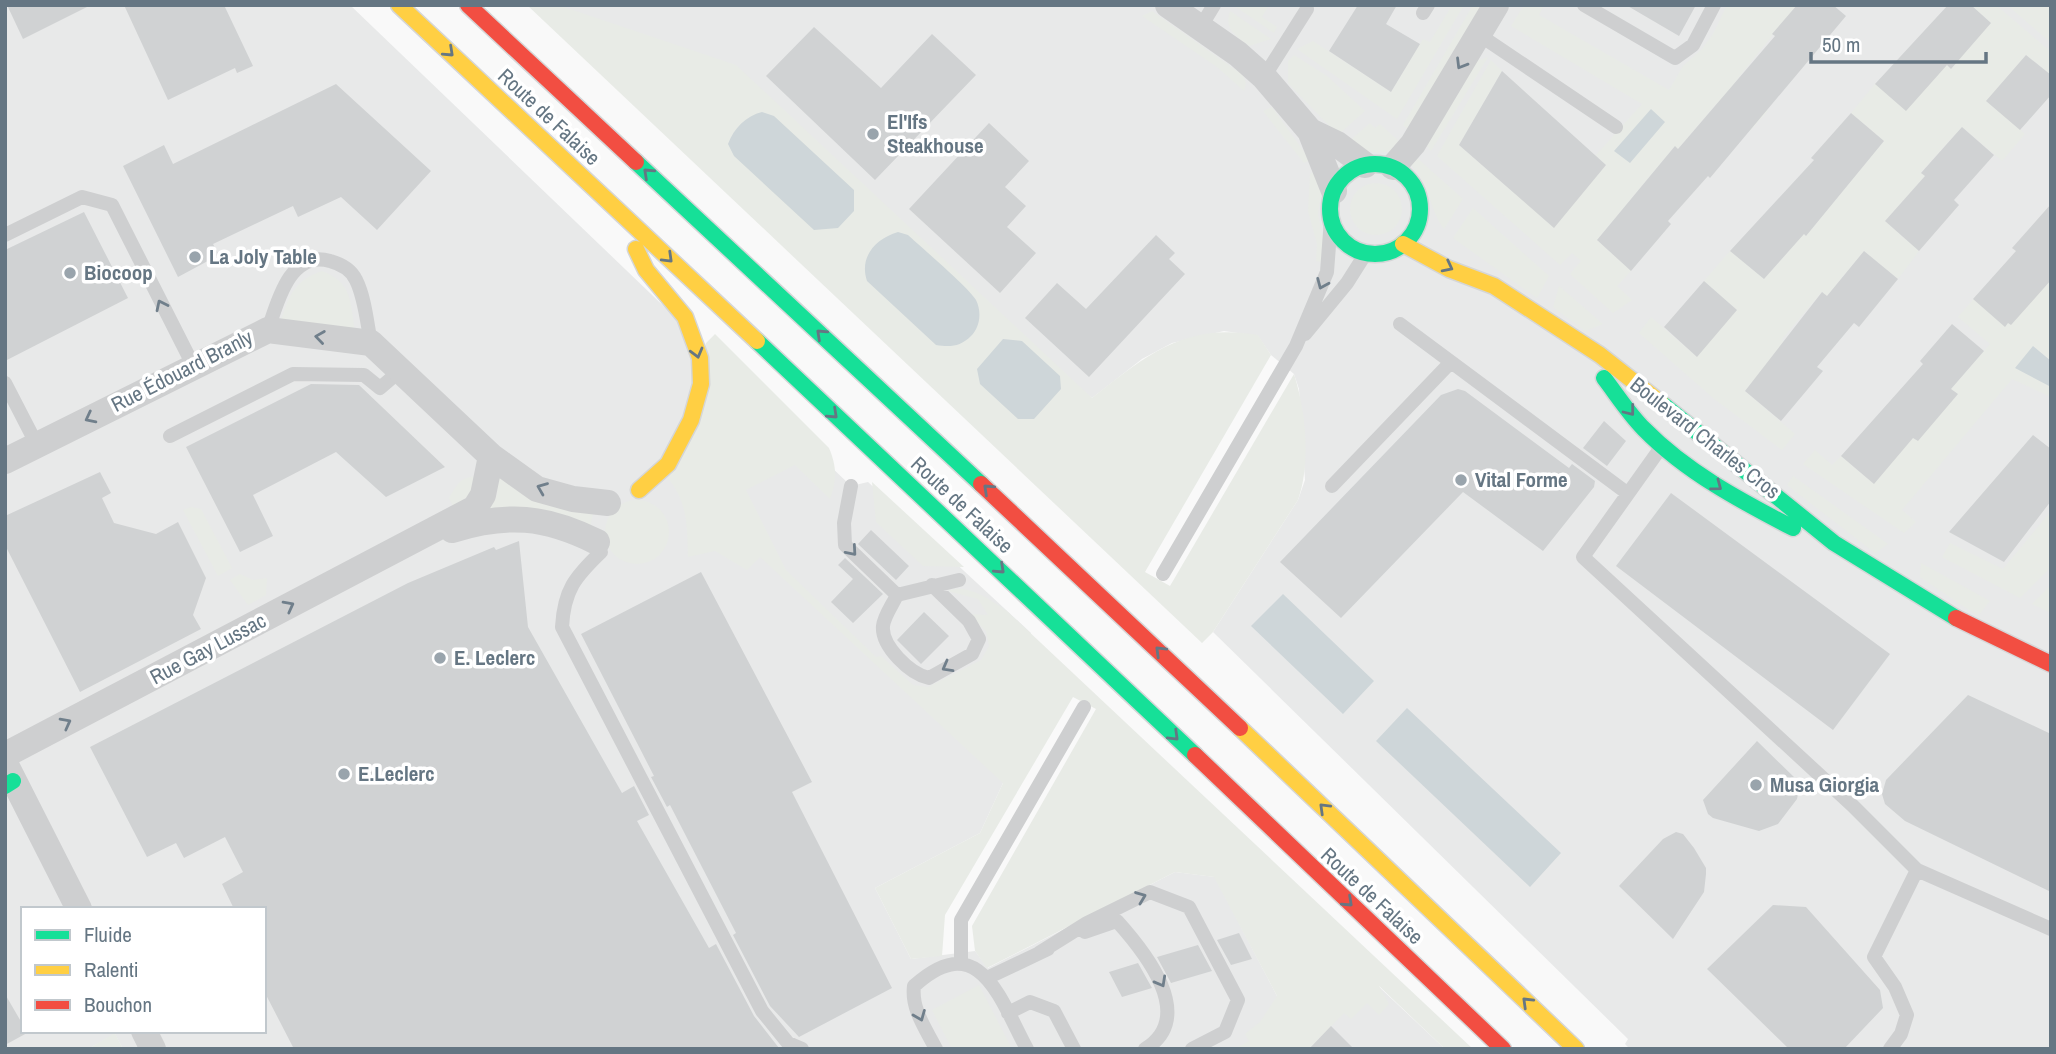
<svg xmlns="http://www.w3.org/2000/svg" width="2056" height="1054" font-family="'Archivo Narrow',sans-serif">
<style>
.built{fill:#e8e9e9;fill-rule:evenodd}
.green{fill:#e8ebe6}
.water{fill:#ced6d9}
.building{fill:#d0d2d3}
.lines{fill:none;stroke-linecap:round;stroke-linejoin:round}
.fast-casing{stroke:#d5d6d7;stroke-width:19}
.slow-casing{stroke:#d5d6d7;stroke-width:19}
.jam-casing{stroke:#d5d6d7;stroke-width:19}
.lane{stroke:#cecfd0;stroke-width:14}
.street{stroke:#cecfd0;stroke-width:26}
.fast{stroke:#16e098;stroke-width:16}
.slow{stroke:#ffcf43;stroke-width:16}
.jam{stroke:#f24e42;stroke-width:16}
.oneway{stroke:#657683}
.oneway2{stroke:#707f8b}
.poi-dot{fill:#99a4ac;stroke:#fff;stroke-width:2.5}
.labels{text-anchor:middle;stroke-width:7;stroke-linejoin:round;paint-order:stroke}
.street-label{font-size:21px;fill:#657683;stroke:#fff}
.poi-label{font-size:21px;font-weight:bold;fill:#657683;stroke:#fff;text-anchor:start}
</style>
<rect width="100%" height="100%" fill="#f9f9f9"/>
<path class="built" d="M5,5H350L851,486L868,482L1031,633L1003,783L980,833L875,888L911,959L975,951L988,968L1175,872L1215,877L1277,996L1376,984L1445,1049H123L115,1034L88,1049H5ZM23,909H264V1031H23Z
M528,5H2051V1049H1630L1625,1044L1628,1039L1213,632L1298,500L1305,480L1299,389L1294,374L1271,355L1258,336L1224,331L1172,343L1142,359L1092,398Z"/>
<path class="green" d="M527,5H558L736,65L1092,398C1146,355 1185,322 1258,335L1271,355L1145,572L1170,586L1294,374C1306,412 1311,462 1298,500L1213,632L1202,643Z
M1233,5H1269L1262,17L1277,27L1274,33Z
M1452,5H1464L1397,119L1297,49L1313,41L1391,92L1423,39L1430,42Z
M1473,5H1484L1411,132L1403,125Z
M1524,5H1544L1539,15L1669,90L1683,66L1702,49L1713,34L1727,5H1797L1735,82L1768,111L1750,131L1717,103L1678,149L1674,147L1597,240L1631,271L1617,286L1632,300L1613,313L1570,274L1581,261L1572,253L1560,265L1437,156L1491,60L1502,71L1459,145L1554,227L1606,165L1596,155L1642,104L1511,26Z
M1971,5H1996L2051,52V75L2026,55L1987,101L2025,134L2002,161L1962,127L1921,172L1925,176L1885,221L1919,251L1898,279L1864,251L1827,296L1822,292L1782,339L1785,343L1745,391L1795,434L1782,450L1713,398L1639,333L1651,317L1696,356L1737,310L1704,281L1730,251L1764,279L1804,234L1806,236L1884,141L1851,113L1875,84L1947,65L1951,68L1991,23Z
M2007,5H2050L2051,43Z
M1152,11L1243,75L1246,83L1244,91L1217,67L1142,16Z
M1230,11L1271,39L1249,46C1235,35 1224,29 1230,11Z
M1294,55L1327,76L1365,111L1338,135L1288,83V61Z
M1488,57L1431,151L1424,143L1471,63Z
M1272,107L1310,160L1304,163L1263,111Z
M1370,123L1375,128L1380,124L1403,145C1384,158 1366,152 1347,143Z
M1416,157L1463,199L1444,229C1428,207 1432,187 1411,165Z
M1314,171L1321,192L1318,214L1324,244L1322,262L1316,261L1317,244L1308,211L1310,174Z
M1350 209a26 26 0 1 1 52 0a26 26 0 1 1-52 0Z
M1473,208L1549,276L1537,298L1453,238Z
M2051,268V397L2012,379L1902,510L1916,522L1904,533L1803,464L1815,450L1832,465L1841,456L1873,483L1913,438L1918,440L1957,394L1951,389L1990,344L1958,317L1977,295Z
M322,271C353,283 350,302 355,331L281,321C289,295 295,280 322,271Z
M1559,286L1603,324L1585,331L1553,307Z
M715,334L829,448C837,467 837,480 830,499L795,465L746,490L786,570L876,657L881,656L913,685L928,687L981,660L989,646L986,631L969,614L988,615L978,599L948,591C966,582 993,601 1008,612L1473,1049H1445L1379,986L1389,1004L1379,1015L1367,1003L1351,1019L1344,1013L1309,1049H1234L1249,1041L1245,1034L1260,1022L1277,996L1214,877L1175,872L987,968L975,951L972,926L1096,709L1073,697L945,915L942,956L911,959L875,888L980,833L1003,783L760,557L747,570L715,551L688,557C687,526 688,503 668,478L706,343Z
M478,476V487L454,508L449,498C458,484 459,477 478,476Z
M499,476L593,514L589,532L485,514L497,495Z
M1793,476L1888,544L1875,553L1787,485Z
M872,482L964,567L923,566L876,522Z
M605 532a32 32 0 1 1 64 0a32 32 0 1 1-64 0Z
M191,507L201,509L232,568L218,576L183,510Z
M2051,511V567L2020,598L1942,557L1950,543L2003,569Z
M1921,563L1990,601L1978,616L1920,577Z
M240,574L253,580L267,578L266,595L248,605L230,580Z
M2051,585V613L2032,604Z
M979,985L1012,1049H952L932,1010Z
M115,1033L123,1049H88Z"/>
<path class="water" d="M1651,109L1665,122L1630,163L1614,151Z
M762,112L774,116L854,190V211L838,228L814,230L734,156L728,144C734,128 746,116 762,112Z
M898,232L908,235C921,247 969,288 976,300C982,312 980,327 971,336C960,347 950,347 936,345L867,281C859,257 875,239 898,232Z
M1003,339L1022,341L1060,376L1061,389L1034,419H1018L980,384L977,369Z
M2033,346L2051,361V387L2015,368Z
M1283,594L1374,681L1343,714L1251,626Z
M1407,708L1561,853L1530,887L1376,741Z"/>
<path class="building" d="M7,5H91L23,39Z
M124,5H224L253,66L237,73L235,68L168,100Z
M1358,5H1397L1386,24L1420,44L1391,92L1329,51Z
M1626,5H1696L1679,36Z
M1797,5H1833L1846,16L1710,178L1708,176L1668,221L1671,224L1631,271L1597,240L1675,146L1678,149L1775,36L1772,34Z
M1948,5H1971L1991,23L1951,69L1947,65L1906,111L1875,84Z
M814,27L881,88L932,34L976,75L875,180L766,76Z
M2026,55L2051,75V95L2020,130L1986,101Z
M1502,71L1606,165L1554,228L1459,145Z
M336,84L431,171L377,230L341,197L298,217L293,206L213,244L219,255L178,277L123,166L164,145L173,164Z
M1851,113L1884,141L1806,236L1804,234L1764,279L1730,251L1814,160L1811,158Z
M989,123L1029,161L1005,187L1026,206L1007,227L1036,253L1000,293L909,209Z
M1962,127L1994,155L1954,200L1959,205L1919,251L1885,221L1925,176L1921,173Z
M2051,204V280L2011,325L2008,323L2005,327L1973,299L2016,251L2012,248Z
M84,212L128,298L5,361V250Z
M1156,235L1175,253L1169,259L1185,274L1089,377L1025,318L1057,283L1086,309Z
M1864,251L1898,279L1859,327L1854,323L1817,367L1823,371L1781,421L1745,391L1822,292L1827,296Z
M1704,281L1737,310L1697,357L1664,327Z
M1952,324L1984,351L1951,389L1958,394L1918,441L1913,438L1874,484L1841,456L1923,364L1920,361Z
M311,384L359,385L445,467L386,497L336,452L253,495L273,536L240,552L186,447Z
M1458,389L1465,391L1569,468L1572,464L1595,481L1594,487L1543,551L1463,492L1341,618L1280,562L1441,395Z
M1604,421L1626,441L1607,466L1583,448Z
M2033,435L2051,449V501L2004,562L1949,532Z
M100,472L111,493L102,498L114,523L156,534L178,522L206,578L193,615L201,629L80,692L5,545V516Z
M1671,493L1890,654L1833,730L1616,566Z
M871,530L909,566L896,580L858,544Z
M519,541L528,627L622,793L634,786L649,815L637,821L709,948L716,944L754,1016L779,1048L777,1049H294L264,991V909H234L222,884L243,872L225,837L184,858L176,843L147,857L90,747L408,583L494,547L496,550Z
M845,558L883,594L853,623L831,602L853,579L838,565Z
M701,572L812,782L792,792L892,988L799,1037L770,1006L733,935L736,933L670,805L667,807L651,777L654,776L581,634Z
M924,612L949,636L921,664L897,640Z
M1968,695L2051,734V892L1905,821L1885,804L1882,794L1886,780Z
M1757,741L1795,778L1799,789L1797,799L1778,824L1759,831L1713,818L1708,814L1703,800Z
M1676,832L1683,834L1694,848L1706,868V874L1704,892L1673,939L1619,886L1663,839Z
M1773,905L1806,907L1880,990L1883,1008L1844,1049H1789L1707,969Z
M1239,933L1252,959L1231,965L1217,940Z
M1198,945L1212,971L1171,983L1157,957Z
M1138,963L1152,988L1122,997L1109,972Z
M5,994L23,1025V1031L27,1033L5,1045Z
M1331,1026L1354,1049H1309Z"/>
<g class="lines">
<g class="fast-casing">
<path id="fast" d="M636,162L981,484
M1330 209a45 45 0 1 1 90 0a45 45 0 1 1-90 0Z
M757,341L1195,755
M1604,378C1617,395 1629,414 1644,429C1686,472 1741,501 1793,528
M1661,403L1834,543L1956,618
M5,786L13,781"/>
</g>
<g class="slow-casing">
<path id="slow" d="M399,5L757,341
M1403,244L1449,269L1494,286L1600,355L1661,403
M636,249L646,270L685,317L700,358L701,384L691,420L668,464L639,490
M1240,728L1576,1049"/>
</g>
<g class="jam-casing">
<path id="jam" d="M468,5L636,162
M981,484L1240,728
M1956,618L2051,664
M1195,755L1503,1049"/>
</g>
<path class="lane" d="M1584,5L1675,58L1693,45L1714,5
M1423,13L1428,5
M1200,28L1214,5
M1478,34L1616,127
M1264,77L1307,9
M5,235L82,197L112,205L193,365
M1400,324L1627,493
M268,330C277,303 290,249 330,261C341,264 351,269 356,280C365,298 367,323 371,343
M1305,334L1347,283L1366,253
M5,383L37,445
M170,436L293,374L364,375L380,388L401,370
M1662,446L1583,557L1852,805L1917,870L2051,929
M851,486L844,523L845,545L897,595L959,580
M1332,486L1451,362
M601,552C575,577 564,590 562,627L762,1011L788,1043L802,1049
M1163,574L1296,346L1327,272L1331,219
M897,595C893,604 884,616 883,626C881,646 910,674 929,678L972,654L979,639L969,621L932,585
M1085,932L1117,921C1144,951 1198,1017 1145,1049
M1039,953L1087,923L1150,892L1189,907L1238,1000L1225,1032L1192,1049
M961,963V920L1084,707
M989,977L1048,949
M1008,1013L1030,1002L1054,1011L1074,1049
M936,1049C926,1029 911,1009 914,986C979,927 1000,999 1027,1049
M1890,1049L1901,1034L1907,1015L1895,987L1874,957L1917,870"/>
<path class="street" d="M1168,5L1238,54L1264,77L1310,131L1337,144L1365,165
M1310,131L1334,191
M1393,167L1413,144L1496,5
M5,461L268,330L371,343L491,456L537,489L573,499L608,503
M452,530C507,513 545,516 597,542
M5,755L475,508L483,495L491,456
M7,767L79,909
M144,1031L153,1049"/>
<use href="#fast" class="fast"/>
<use href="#slow" class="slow"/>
<use href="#jam" class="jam"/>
</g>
<defs><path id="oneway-chevron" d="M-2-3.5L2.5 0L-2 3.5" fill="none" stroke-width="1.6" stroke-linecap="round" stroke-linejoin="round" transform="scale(1.75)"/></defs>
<g class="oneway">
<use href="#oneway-chevron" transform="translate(449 52) rotate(43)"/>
<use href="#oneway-chevron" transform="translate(648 173) rotate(-137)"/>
<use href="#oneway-chevron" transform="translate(668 258) rotate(44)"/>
<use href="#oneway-chevron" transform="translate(1448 267) rotate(27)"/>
<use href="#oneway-chevron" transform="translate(821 334) rotate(-137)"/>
<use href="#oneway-chevron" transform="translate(697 353) rotate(75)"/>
<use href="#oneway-chevron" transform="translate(1630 411) rotate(52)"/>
<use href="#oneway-chevron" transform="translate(833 414) rotate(43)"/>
<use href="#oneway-chevron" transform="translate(1717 486) rotate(37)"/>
<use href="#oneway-chevron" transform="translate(988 489) rotate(-137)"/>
<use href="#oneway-chevron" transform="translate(1000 569) rotate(43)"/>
<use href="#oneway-chevron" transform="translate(1160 651) rotate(-136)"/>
<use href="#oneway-chevron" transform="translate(1174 736) rotate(44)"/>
<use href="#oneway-chevron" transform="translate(1324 808) rotate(-136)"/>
<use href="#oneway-chevron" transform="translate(1348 902) rotate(43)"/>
<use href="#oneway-chevron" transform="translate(1527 1002) rotate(-136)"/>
</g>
<g class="oneway2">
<use href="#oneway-chevron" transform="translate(1461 64) rotate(121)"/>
<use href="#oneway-chevron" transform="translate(1322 284) rotate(113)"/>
<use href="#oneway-chevron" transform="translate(161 305) rotate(-116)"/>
<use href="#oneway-chevron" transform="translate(320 337) rotate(-172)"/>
<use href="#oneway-chevron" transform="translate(90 418) rotate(153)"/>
<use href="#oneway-chevron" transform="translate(542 488) rotate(-158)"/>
<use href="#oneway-chevron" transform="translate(852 551) rotate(49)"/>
<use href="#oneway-chevron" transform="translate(289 606) rotate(-28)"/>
<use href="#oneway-chevron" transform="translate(947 667) rotate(151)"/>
<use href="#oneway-chevron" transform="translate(66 723) rotate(-28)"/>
<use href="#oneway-chevron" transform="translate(1141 897) rotate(-21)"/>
<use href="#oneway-chevron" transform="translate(1161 982) rotate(61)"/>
<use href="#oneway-chevron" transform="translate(920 1016) rotate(68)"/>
</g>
<g class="poi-dot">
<circle cx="873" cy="134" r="7"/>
<circle cx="195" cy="257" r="7"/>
<circle cx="70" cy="273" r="7"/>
<circle cx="1461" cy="480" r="7"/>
<circle cx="440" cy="658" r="7"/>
<circle cx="344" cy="774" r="7"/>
<circle cx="1756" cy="785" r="7"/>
</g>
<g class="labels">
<g class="street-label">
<text transform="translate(549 117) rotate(43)" y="7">Route de Falaise</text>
<text transform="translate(182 371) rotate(-27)" y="7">Rue Édouard Branly</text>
<text transform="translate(1705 438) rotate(38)" y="7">Boulevard Charles Cros</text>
<text transform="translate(962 505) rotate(43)" y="7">Route de Falaise</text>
<text transform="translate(208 649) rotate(-28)" y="7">Rue Gay Lussac</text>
<text transform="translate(1372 896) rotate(43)" y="7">Route de Falaise</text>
</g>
<g class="poi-label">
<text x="887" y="129">El'Ifs<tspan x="887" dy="24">Steakhouse</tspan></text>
<text x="209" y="264">La Joly Table</text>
<text x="84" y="280">Biocoop</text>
<text x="1475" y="487">Vital Forme</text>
<text x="454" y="665">E. Leclerc</text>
<text x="358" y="781">E.Leclerc</text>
<text x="1770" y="792">Musa Giorgia</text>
</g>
</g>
<rect width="2056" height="1054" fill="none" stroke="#657683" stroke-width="14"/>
<rect x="21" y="907" width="245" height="126" fill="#ffffff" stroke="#c1c8cd" stroke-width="2"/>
<rect x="35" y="930" width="35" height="10" fill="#16e098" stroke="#c1c8cd" stroke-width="2"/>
<text x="84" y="942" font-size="21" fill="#657683">Fluide</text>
<rect x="35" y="965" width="35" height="10" fill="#ffcf43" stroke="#c1c8cd" stroke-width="2"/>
<text x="84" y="977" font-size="21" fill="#657683">Ralenti</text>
<rect x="35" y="1000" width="35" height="10" fill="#f24e42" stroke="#c1c8cd" stroke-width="2"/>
<text x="84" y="1012" font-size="21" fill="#657683">Bouchon</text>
<path d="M1811 52v10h175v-10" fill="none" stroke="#657683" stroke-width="3.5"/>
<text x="1822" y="52" font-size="21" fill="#657683" stroke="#ffffff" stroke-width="5" paint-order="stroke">50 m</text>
</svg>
